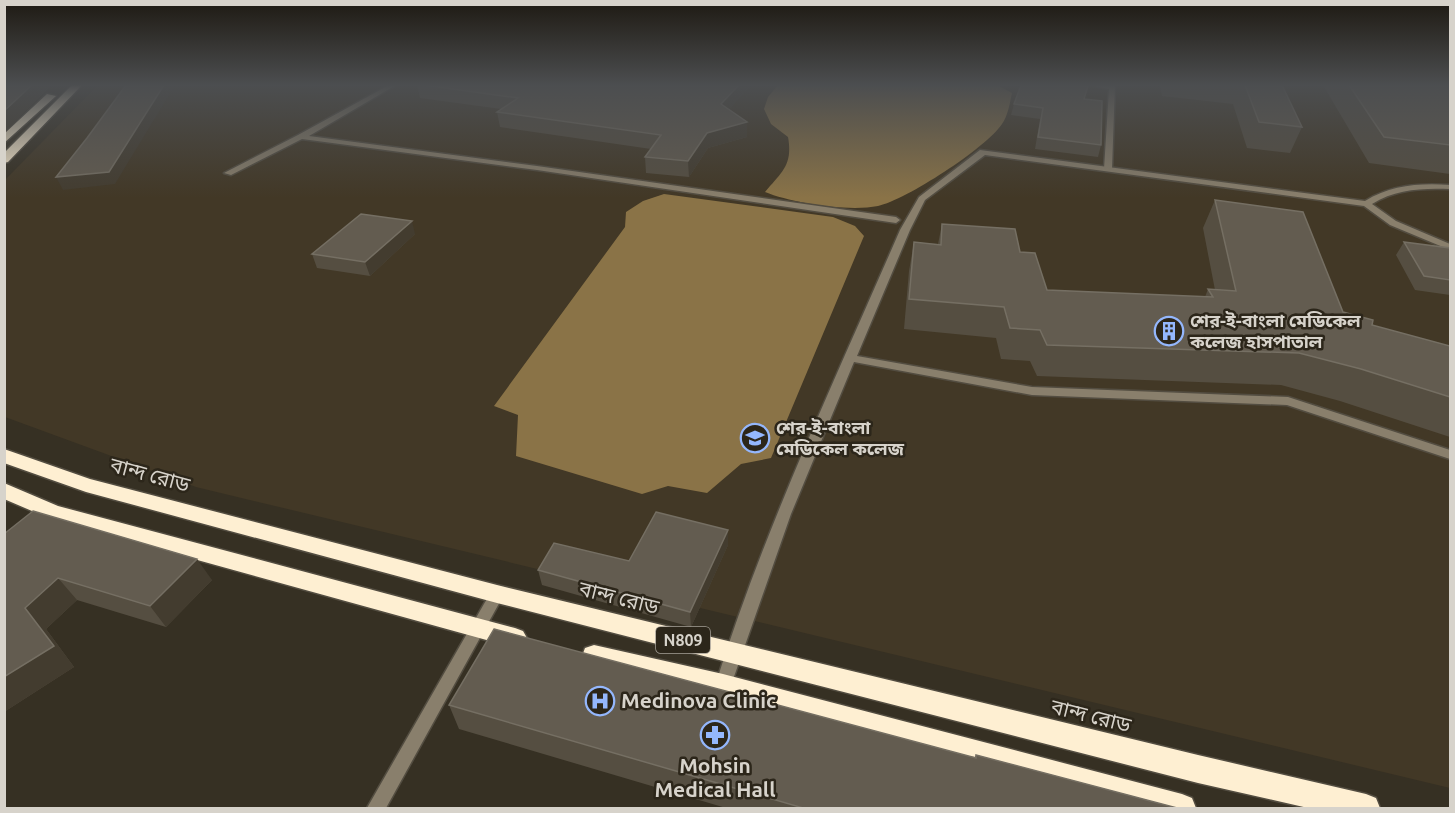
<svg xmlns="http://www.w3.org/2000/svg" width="1455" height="813" font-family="Ubuntu,'Noto Sans Bengali',sans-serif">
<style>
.built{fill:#423826}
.water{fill:#8a7347}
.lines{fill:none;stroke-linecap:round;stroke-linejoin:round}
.lane-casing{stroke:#534d41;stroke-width:3}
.street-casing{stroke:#534d41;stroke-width:3}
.highway-casing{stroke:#534d41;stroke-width:3}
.lane{fill:#897f6c;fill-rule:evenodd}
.street{fill:#897f6c;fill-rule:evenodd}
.highway{fill:#feefd2;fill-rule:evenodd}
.wall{fill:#554e41}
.shaded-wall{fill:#433c2f}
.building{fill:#635c50;stroke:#756f63;stroke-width:1.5}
.labels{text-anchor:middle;stroke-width:5;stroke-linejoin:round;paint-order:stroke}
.shield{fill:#2c261a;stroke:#a49f96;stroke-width:1.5}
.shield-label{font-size:16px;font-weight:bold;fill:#d7d3cb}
.poi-label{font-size:18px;font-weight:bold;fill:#d7d3cb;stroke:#2c261a;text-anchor:start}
.near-street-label{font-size:21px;fill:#d7d3cb;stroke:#2c261a}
.near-poi-label{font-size:21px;font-weight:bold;fill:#d7d3cb;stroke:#2c261a;text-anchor:start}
</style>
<rect width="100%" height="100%" fill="#363023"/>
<path class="built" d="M98,85H1450V788L196,487L5,417L4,181Z"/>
<path class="water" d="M778,85H997L1012,93C1010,102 1008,116 1002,124C986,148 906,200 878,206C848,212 792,203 765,192C782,172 793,165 788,137L771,124L764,109L768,97Z
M664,194L833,217L855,226L864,236L771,458L741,464L707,493L668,486L642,494L516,456L518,415L494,406L625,227L626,212L643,201Z"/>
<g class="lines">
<g class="lane-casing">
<path id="lane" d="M980,150L1365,201C1391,185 1419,183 1450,185V189C1422,188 1396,189 1372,204L1396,221L1450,244V250L1390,225L1364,206L985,155L925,200L910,230L857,356L1032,387L1288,397L1450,450V459L1287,405L1032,395L854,362L791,514L729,691L723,694L717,691L715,686C764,529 835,380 900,230L919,197Z"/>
</g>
<g class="street-casing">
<path id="street" d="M389,85H396L309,136L537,166L896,217L900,220L896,223L537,170L302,139L231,175L224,173L298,135Z
M1090,85H1115L1112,169L1108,171L1104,169L1109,89Z
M497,588L502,590L505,594L502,598L386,808H367L492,590Z"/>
</g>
<g class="highway-casing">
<path id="highway" d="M72,85H82L8,162L4,163V153Z
M47,94L56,96L4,143V134Z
M4,449L90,479L497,585L1198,755L1366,794L1376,798L1380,808H1308L1198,783L497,603L86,492L4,463Z
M4,483L58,506L515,628L523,631L527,638L523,645L515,648L53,520L4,499Z
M594,645L723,674L1182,794L1192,798L1196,808H1132L723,698L594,667L585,664L582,656L585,648Z"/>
</g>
<use href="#lane" class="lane"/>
<use href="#street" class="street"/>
<use href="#highway" class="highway"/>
</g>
<path class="wall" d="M417,85H751L729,109L747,122V137L708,148L689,177L646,173L645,157L651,149L500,127L497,112L501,109L420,98Z
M1160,85H1282L1302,127L1290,153L1247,148L1233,104L1162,96Z
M1323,85H1450V174L1369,163Z
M1084,99L1101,145L1098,157L1035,149L1040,119L1011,115L1014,104Z
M1215,200L1343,312L1372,325L1450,346V437L1340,401L1281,385L1037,376L1030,361L1001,359L996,338L904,329L909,271L914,242L938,244L942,224L1020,252L1047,290L1205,297L1208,289L1215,290L1203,228Z
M415,234L370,276L317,268L312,254Z
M1404,242L1450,248V295L1415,290L1396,255Z
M4,534L212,580L166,627L77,600L46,629L74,667L4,712Z
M728,545L691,627L542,585L538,570L629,561Z
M449,705L975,757L976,755L1177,808H726L459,729Z"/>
<path class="shaded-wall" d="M32,85H52L4,133V111Z
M164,85H175L115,184L63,190L56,177Z
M739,85H751L721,118V104Z
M747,122V137L708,148L689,177L688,161L707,133Z
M412,221L415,234L370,276L365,262Z
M728,530V545L691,627L690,612Z
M197,559L212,580L166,627L150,606Z
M58,578L77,600L46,629L74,667L4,712V677L25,608Z"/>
<path class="building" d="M4,85H32L4,111Z
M126,85H164L109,172L56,177L87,138Z
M424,85H739L721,104L747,122L707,133L688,161L645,157L661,135L497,112L518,98Z
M1021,85H1076L1088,86L1084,99L1102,101L1101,145L1038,137L1043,108L1014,104Z
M1245,85H1282L1302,127L1259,122Z
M1349,85H1450V145L1384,137Z
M1215,200L1303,212L1343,312L1373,320L1372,325L1450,346V397L1361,369L1299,353L1047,345L1040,330L1010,328L1004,307L909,299L914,242L941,245L942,224L1015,229L1020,252L1035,253L1047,290L1213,297L1208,289L1236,291Z
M361,214L412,221L365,262L312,254Z
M1404,242L1450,248V280L1424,276Z
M33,511L197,559L150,606L58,578L25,608L54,646L4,677V534Z
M656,512L728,530L690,612L538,570L554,543L629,561Z
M494,629L976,758V755L1177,808H803L449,705Z"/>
<linearGradient id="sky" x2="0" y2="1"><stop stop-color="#1e1a13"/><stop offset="0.43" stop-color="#4c4e50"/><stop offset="1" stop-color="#4c4e50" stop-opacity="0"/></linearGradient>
<rect width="1455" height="198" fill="url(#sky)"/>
<defs>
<g id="building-ring" transform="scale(1.5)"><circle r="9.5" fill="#2c261a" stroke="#94b7fd" stroke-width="1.5"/><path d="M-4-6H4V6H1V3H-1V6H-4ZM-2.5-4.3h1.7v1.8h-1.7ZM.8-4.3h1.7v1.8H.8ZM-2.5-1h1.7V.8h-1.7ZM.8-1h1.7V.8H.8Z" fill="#94b7fd"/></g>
<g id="university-ring" transform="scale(1.5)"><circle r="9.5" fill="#2c261a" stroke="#94b7fd" stroke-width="1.5"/><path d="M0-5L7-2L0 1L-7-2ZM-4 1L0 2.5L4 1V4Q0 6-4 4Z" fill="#94b7fd"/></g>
<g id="hospital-ring" transform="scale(1.5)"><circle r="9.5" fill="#2c261a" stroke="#94b7fd" stroke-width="1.5"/><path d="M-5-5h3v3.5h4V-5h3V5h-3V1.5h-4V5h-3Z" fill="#94b7fd"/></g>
<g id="pharmacy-ring" transform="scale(1.5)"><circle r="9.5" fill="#2c261a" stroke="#94b7fd" stroke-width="1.5"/><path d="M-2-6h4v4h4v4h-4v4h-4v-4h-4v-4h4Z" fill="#94b7fd"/></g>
</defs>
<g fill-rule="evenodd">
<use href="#building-ring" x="1169" y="331"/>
<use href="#university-ring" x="755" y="438"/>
<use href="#hospital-ring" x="600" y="701"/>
<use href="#pharmacy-ring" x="715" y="735"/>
</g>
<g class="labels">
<rect class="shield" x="656" y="627" width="54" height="26" rx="4.5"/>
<g class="shield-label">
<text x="683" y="646">N809</text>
</g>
<g class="poi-label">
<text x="1190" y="327">শের-ই-বাংলা মেডিকেল<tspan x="1190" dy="21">কলেজ হাসপাতাল</tspan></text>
<text x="776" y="434">শের-ই-বাংলা<tspan x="776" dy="21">মেডিকেল কলেজ</tspan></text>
</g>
<g class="near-street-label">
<text transform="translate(150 475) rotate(15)" y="7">বান্দ রোড</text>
<text transform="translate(619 598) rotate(14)" y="7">বান্দ রোড</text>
<text transform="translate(1091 716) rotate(14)" y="7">বান্দ রোড</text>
</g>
<g class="near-poi-label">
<text x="621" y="708">Medinova Clinic</text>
<text x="715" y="773" text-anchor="middle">Mohsin<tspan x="715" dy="24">Medical Hall</tspan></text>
</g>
</g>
<rect width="1455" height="813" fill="none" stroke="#d7d3cb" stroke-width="12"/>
</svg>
